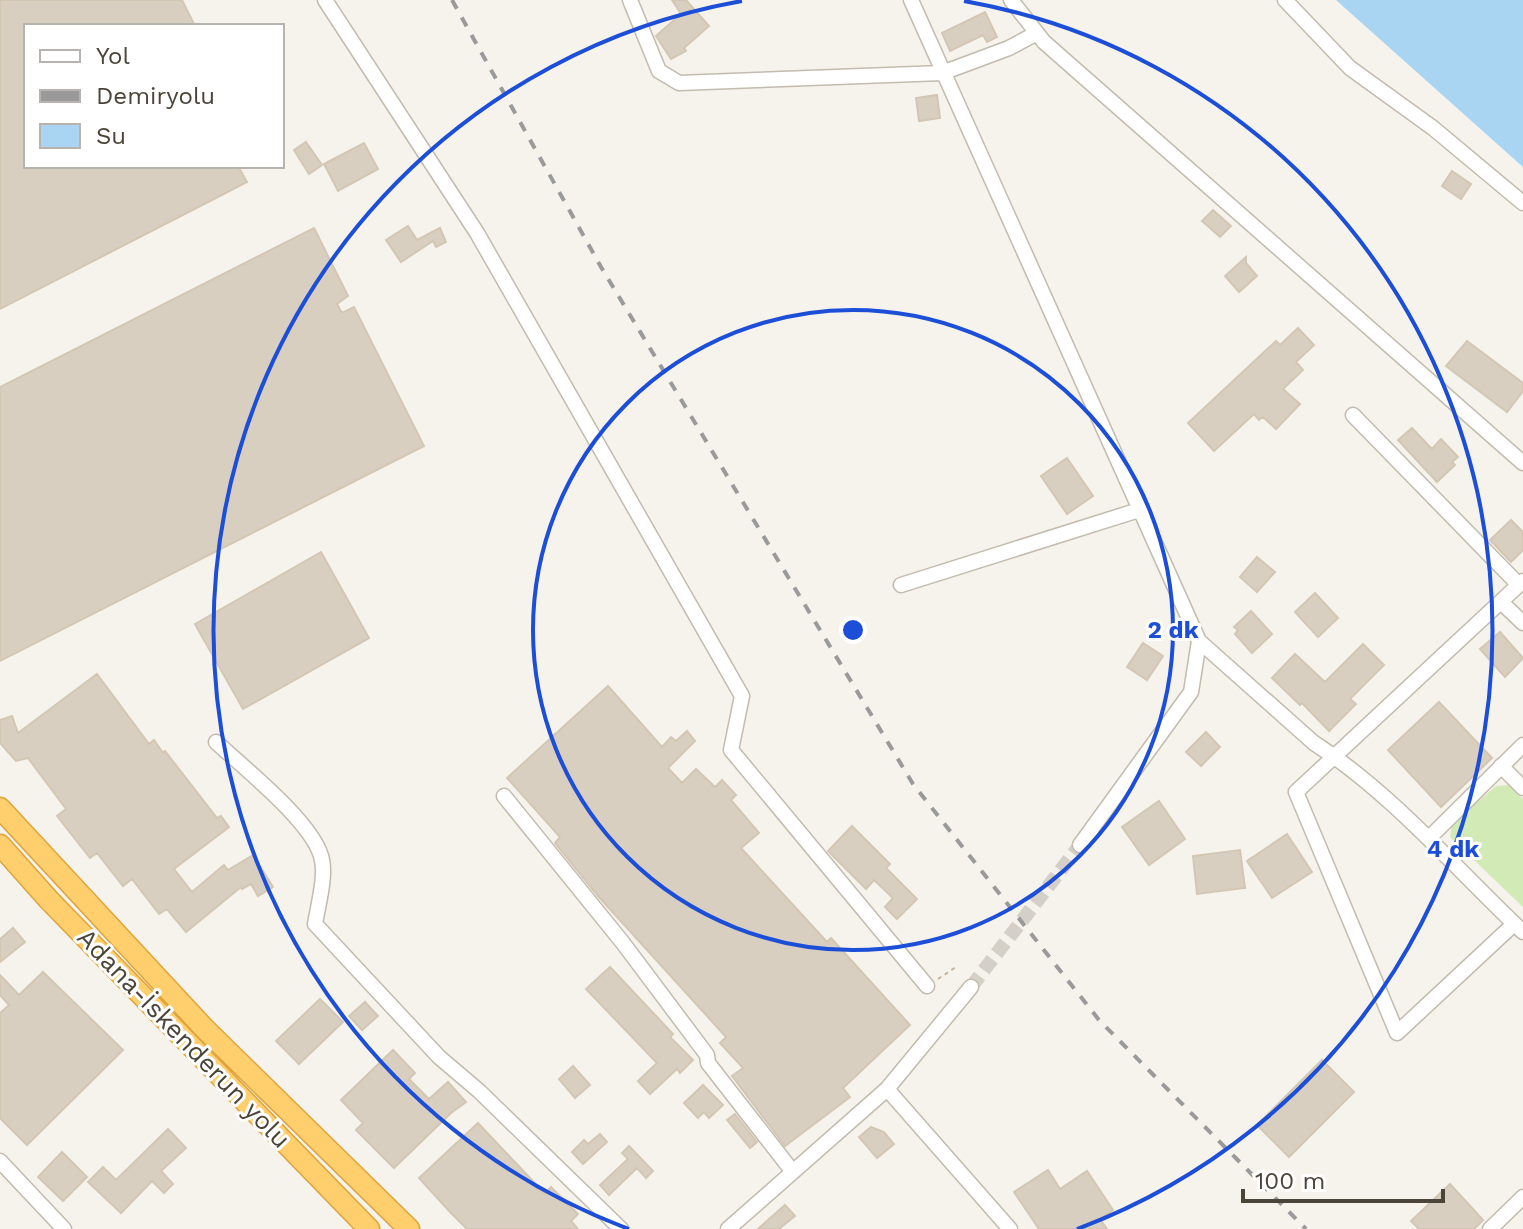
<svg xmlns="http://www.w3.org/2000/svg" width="1523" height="1229" font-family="'Work Sans',sans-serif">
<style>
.green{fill:#d2eab5}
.water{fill:#a9d4f2}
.building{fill:#d8cfc1;stroke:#d3c7b4;stroke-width:2}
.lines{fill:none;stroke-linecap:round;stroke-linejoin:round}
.minor-tunnel{stroke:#d4d0c8;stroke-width:14;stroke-dasharray:14 7;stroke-linecap:butt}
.minor-casing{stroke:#c2bbae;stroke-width:17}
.highway-casing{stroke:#e0a43c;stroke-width:23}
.path{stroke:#c4b79f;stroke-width:2;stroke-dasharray:4 4;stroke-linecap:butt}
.minor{stroke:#fff;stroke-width:14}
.highway{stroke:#ffcf6e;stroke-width:20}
.rail{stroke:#9a9a9a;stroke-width:4;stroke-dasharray:10 10;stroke-linecap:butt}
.ring{fill:none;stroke:#1d4ed8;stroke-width:4}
.labels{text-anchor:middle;stroke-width:6;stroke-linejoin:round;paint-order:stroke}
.street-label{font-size:26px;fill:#4b4439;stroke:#fff}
.centre{fill:#1d4ed8;stroke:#fff;stroke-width:4}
.ring-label{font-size:24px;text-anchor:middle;font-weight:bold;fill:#1d4ed8;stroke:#fff;stroke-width:6;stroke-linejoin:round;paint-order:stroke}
</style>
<rect width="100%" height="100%" fill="#f6f3ec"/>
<path class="green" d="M1509,785L1523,799V907L1450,837L1452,824L1496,786Z"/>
<path class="water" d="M1336,0H1523V167Z"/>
<path class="building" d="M0,0H182L195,26H26V166H238L247,182L0,309Z
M672,0H686L709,26L684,48L686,51L671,59L656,36L681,14Z
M985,12L997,37L987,42L983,35L950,51L942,33Z
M937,95L940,118L919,121L916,98Z
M306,142L322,165L309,174L294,150Z
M364,143L378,169L338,191L324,164Z
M1452,171L1471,184L1461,199L1442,186Z
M1213,210L1231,226L1220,237L1202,221Z
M408,226L417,240L440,228L446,242L436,247L433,241L401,262L386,240Z
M314,228L348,296L337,304L342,313L354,307L424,446L0,661V387Z
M1246,257V263L1257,276L1239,292L1225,276Z
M1298,328L1314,345L1296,362L1303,370L1283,389L1300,404L1276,429L1263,417L1259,420L1254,414L1214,451L1188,423L1276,341L1280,345Z
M1467,341L1523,383V391L1507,412L1446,366Z
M1412,428L1432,449L1441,439L1458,457L1452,462L1455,465L1437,482L1398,440Z
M1067,458L1093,496L1067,514L1041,476Z
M1511,520L1523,532V550L1511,562L1490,540Z
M321,552L369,638L243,709L195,624Z
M1257,557L1275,572L1257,592L1240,577Z
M1315,593L1338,618L1318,637L1295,612Z
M1251,611L1272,634L1252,653L1235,634L1238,630L1234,627Z
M1500,632L1523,658L1505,677L1480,649Z
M1143,643L1163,656L1147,680L1127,667Z
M1363,644L1384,665L1350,699L1356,704L1329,731L1302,703L1300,705L1272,678L1295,654L1325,682Z
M97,674L149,744L154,740L163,753L165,751L217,818L221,816L229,827L174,869L192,892L224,865L228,870L253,855L273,887L258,896L251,884L242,889L241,887L186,932L167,909L159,914L132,879L123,886L97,853L90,858L57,816L66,809L28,758L16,761L0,743V720L12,716L18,733Z
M608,686L662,747L671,737L676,741L687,731L695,741L668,768L682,783L696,769L715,787L722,780L736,795L731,800L759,833L741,848L827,942L831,938L910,1025L843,1088L850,1097L785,1146L732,1076L743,1068L720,1043L726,1037L598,896L555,843L560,837L507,778Z
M1439,702L1492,758L1441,807L1388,750Z
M1206,732L1220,747L1201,766L1186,752Z
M1159,801L1185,839L1149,865L1122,827Z
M852,826L890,864L886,868L917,899L897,919L885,907L893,898L874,880L866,889L828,851Z
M1287,834L1312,872L1272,898L1247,861Z
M1240,850L1245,888L1197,894L1193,856Z
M13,928L25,942L0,962V939Z
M610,967L673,1034L670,1037L693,1060L680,1073L677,1069L650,1094L638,1081L657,1063L586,989Z
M43,972L123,1050L27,1145L0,1118V1013L9,1005L0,995V975L19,995Z
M320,999L343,1022L299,1064L276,1041Z
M365,1002L378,1016L362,1030L349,1016Z
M393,1050L415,1073L409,1079L429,1099L448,1082L466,1102L451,1113L394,1168L356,1130L363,1123L341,1100Z
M1322,1060L1354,1092L1289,1157L1257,1125Z
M573,1066L590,1085L575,1098L559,1079Z
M703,1085L723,1105L709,1118L704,1112L698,1118L684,1103Z
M735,1114L757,1142L750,1148L727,1120Z
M478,1123L545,1194L551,1187L578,1214L571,1221L578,1229H467L450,1212L419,1178Z
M871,1127L884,1132L894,1144L877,1158L859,1137Z
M168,1129L186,1148L161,1171L173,1184L164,1193L152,1181L121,1213L88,1182L103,1167L116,1180Z
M600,1134L607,1142L583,1164L572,1152L584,1140L588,1144Z
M629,1146L653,1171L646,1178L637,1168L609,1195L600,1185L628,1159L622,1153Z
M62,1152L87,1177L63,1201L38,1177Z
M1048,1170L1060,1189L1087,1171L1113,1210L1100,1219L1107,1229H1039L1014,1192Z
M1450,1184L1483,1220L1474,1229H1419L1411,1221Z
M785,1205L795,1216L779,1229H758Z"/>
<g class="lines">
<path class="minor-tunnel" d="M971,987L1080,845"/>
<g class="minor-casing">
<path id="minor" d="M325,0L477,233L742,696L731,750L927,986
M630,0L659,71L679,83L942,73L1009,48L1035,34
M911,0L1199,641L1191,692L1080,845
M1011,0L1044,42L1523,463
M1285,0L1350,68L1433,128L1523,203
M1353,415L1519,585
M901,585L1139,510
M1501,602L1523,623
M1199,641L1314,743C1393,794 1455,868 1523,932
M216,742C244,768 311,821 321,856C327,874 318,905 315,924L439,1057L479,1091L621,1229
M1501,766L1523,788
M504,796L623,943L707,1055L708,1063L793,1172
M1429,838L1523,745
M1514,924L1397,1033L1296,792L1523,581
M887,1089L1010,1229
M0,1161L64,1229
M728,1229L887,1089L971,987
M1490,1229L1523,1197"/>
</g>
<g class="highway-casing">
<path id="highway" d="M0,808L204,1028L409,1229
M0,845L49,900L369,1229"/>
</g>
<path class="path" d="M938,979L956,967"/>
<use href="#minor" class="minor"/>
<use href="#highway" class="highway"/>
<path class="rail" d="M452,0L601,267L913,784L1099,1020L1306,1229"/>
</g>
<g class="ring">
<circle cx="853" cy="630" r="320"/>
<path d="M629 1229A639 639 0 0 1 742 1M964 1A639 639 0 0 1 1077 1229"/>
</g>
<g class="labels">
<g class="street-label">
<text transform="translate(184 1038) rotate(46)" y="9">Adana-İskenderun yolu</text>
</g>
</g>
<circle cx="853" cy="630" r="12" class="centre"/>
<g class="ring-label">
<text x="1173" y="638">2 dk</text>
<text x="1453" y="857">4 dk</text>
</g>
<rect x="24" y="24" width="260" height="144" fill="#ffffff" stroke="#b7b4b0" stroke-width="2"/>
<rect x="40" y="50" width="40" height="12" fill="#ffffff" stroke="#b7b4b0" stroke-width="2"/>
<text x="96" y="64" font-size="24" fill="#4b4439">Yol</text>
<rect x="40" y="90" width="40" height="12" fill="#9a9a9a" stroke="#b7b4b0" stroke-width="2"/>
<text x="96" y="104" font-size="24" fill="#4b4439">Demiryolu</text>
<rect x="40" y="124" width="40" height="24" fill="#a9d4f2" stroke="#b7b4b0" stroke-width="2"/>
<text x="96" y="144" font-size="24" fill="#4b4439">Su</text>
<path d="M1243 1189v12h200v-12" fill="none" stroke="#4b4439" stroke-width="4"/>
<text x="1255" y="1189" font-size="24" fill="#4b4439" stroke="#ffffff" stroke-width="6" paint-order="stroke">100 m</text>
</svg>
